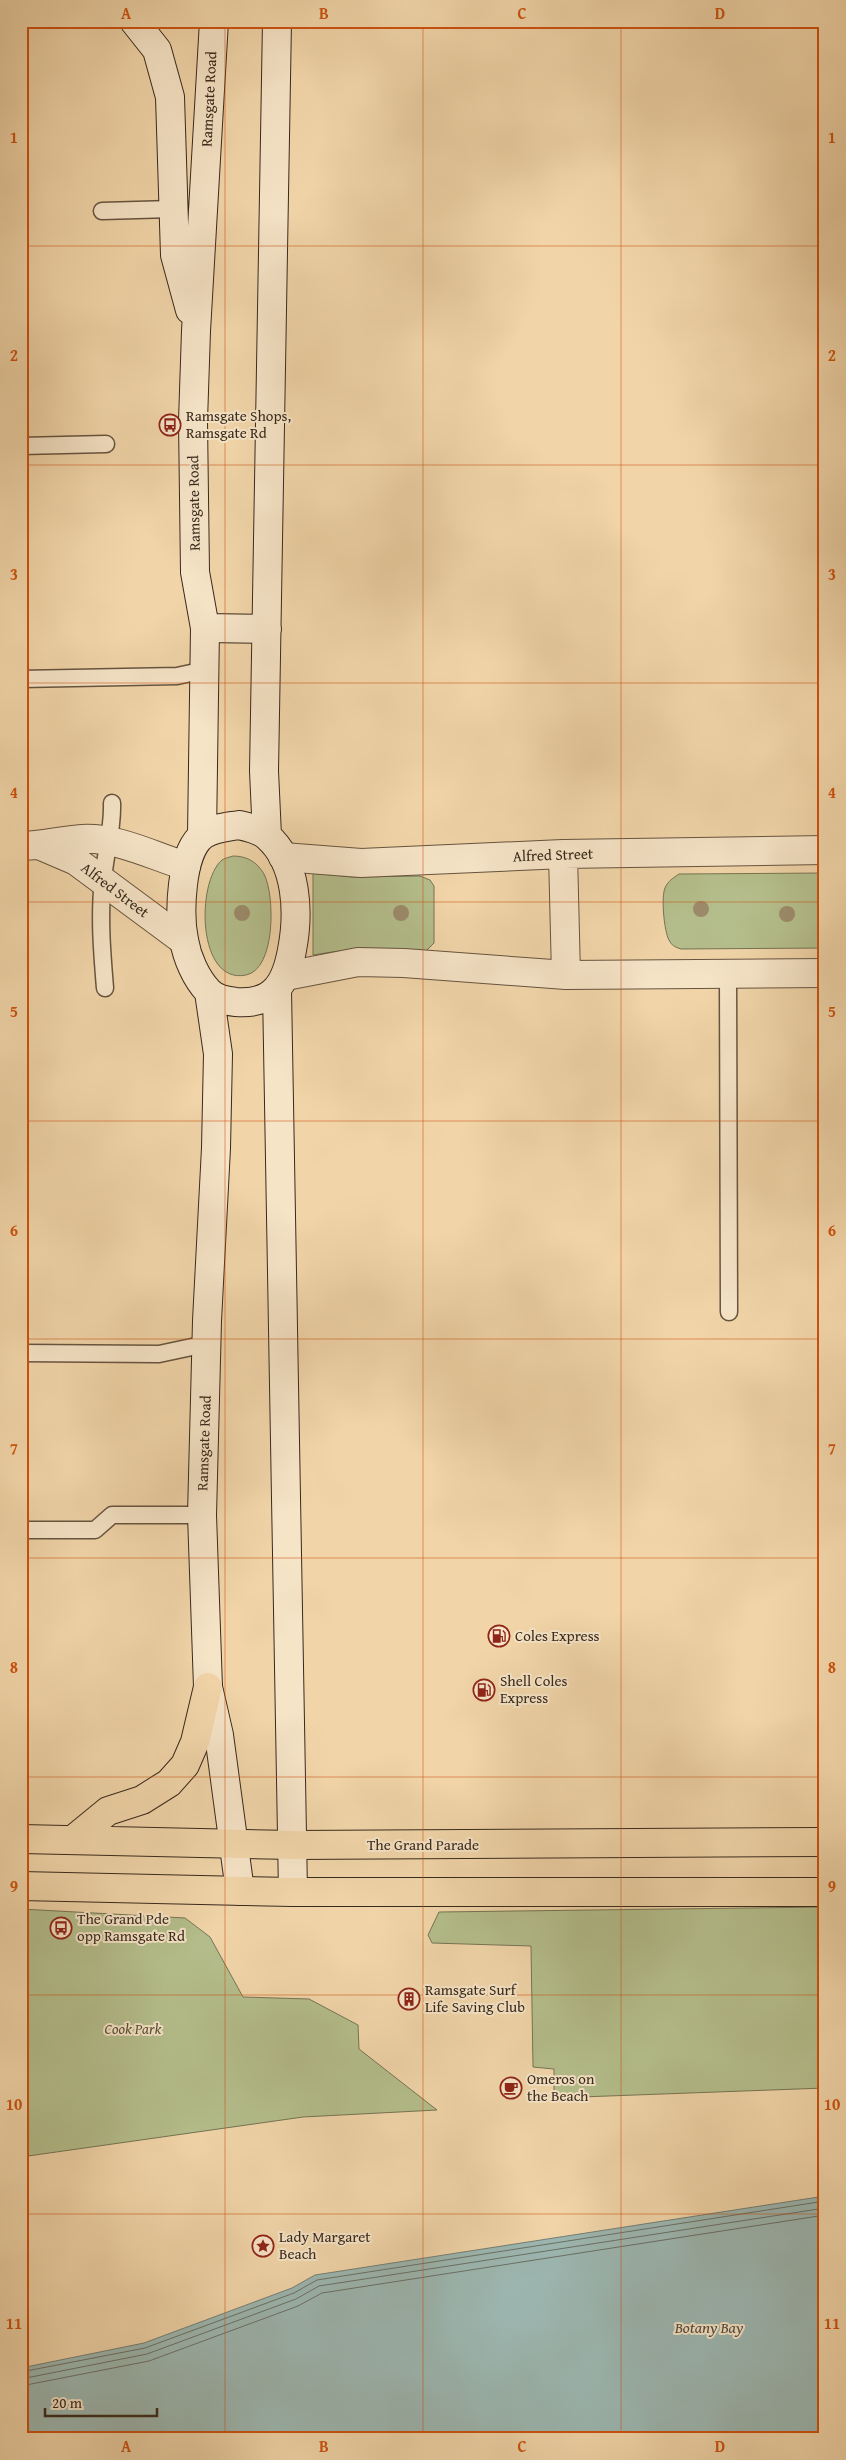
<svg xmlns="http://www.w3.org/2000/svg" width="846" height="2460" font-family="'Gentium Book Plus',serif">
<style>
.green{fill:#b4be8c;stroke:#767454}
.water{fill:#9cb7b1;stroke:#747e75}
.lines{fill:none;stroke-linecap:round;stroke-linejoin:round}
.shore{stroke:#6a7066;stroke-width:1}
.lane-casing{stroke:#66543f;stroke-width:19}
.street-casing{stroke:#66543f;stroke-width:30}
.secondary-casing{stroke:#38291c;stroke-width:30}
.primary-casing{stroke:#38291c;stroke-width:30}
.lane{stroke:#f6e4c7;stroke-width:16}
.street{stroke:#f6e4c7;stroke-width:28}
.secondary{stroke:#f6e4c7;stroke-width:28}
.primary{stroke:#f1d5a9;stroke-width:28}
.tree{fill:#9c8b6b}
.grid{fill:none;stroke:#ce520e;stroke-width:1;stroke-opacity:0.55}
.labels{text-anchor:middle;stroke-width:4;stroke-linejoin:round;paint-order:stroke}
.street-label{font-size:15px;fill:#38291c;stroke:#f6e4c7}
.poi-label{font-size:15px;fill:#38291c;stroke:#f6e4c7;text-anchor:start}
.park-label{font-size:15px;font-style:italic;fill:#574e38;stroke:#f6e4c7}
.water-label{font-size:16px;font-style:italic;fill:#514c41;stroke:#f6e4c7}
.neatline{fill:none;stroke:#ce520e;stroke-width:2}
.grid-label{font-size:16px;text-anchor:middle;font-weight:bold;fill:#ce520e}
</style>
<rect width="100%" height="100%" fill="#f1d5a9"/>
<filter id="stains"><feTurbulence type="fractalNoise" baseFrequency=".004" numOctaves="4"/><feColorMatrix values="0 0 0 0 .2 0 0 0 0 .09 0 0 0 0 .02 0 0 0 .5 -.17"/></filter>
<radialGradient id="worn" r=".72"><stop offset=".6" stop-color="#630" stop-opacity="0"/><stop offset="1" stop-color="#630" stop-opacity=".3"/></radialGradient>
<path class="green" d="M233,856C247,856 257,862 264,874C275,895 276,969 246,975C197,985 196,882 222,860C225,858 230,857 233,856Z
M313,873L352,877L420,876L430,880L434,886V943L423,954C381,946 354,948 313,955Z
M825,873V948L681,949C675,947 672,946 669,940C664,931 661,897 665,888C668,881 673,878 679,874Z
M825,1907V2088L554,2098V2069L533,2067L531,1946L432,1943L428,1935L439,1912Z
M21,1909L185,1918L210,1937L243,1997L309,1999L358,2025L359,2049L437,2110L303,2117L21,2157Z"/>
<path class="water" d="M825,2196V2439H21V2368L144,2343L292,2288L315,2275Z"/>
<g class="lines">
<path class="shore" d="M21,2372L145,2348L294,2293L317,2280L825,2201
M21,2379L147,2354L296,2299L319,2286L825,2208
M21,2386L149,2361L298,2306L322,2293L825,2215"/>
<g class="lane-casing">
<path id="lane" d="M102,211L172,209
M21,446L106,444
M21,679L177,676L205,670
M728,974L729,1312
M105,988C102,952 99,916 103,880C105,854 113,830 112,803
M21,1353L159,1354L206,1344
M22,1530H95L112,1515H202"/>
</g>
<g class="street-casing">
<path id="street" d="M21,846C42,846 62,840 82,839C117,837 153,856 186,866
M41,846L76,861L184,941
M563,854L566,975
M283,857L361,863L563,854L825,850
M286,976L358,962L404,963L566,975L825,973"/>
</g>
<g class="secondary-casing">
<path id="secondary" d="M134,21L157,50L170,97L175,255L190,310
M205,628L267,629
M239,825C248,827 260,830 267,836C298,863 299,914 292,950C286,983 274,1005 236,1002C227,1001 215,999 208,991C196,978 187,958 184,940C179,915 180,852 203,835C213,828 227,827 239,825Z
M202,835L205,628L195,572L193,421L196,331L214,21
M267,836L264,771L277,21
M277,990L293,1892
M209,992L218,1054L216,1148L207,1321L202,1515L208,1687L219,1735L240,1891"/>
</g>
<g class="primary-casing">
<path id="primary" d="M75,1838L108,1811L142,1800L169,1783L185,1765L195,1742L208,1687
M21,1839L293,1845L825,1842
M21,1886L293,1892H825"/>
</g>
<use href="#lane" class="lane"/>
<use href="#street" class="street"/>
<use href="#secondary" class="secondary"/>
<use href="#primary" class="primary"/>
</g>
<g class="tree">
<circle cx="701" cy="909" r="8"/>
<circle cx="242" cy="913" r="8"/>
<circle cx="401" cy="913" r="8"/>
<circle cx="787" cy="914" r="8"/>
</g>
<path class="grid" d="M225,21V2439M423,21V2439M621,21V2439M21,246H825M21,465H825M21,683H825M21,902H825M21,1121H825M21,1339H825M21,1558H825M21,1777H825M21,1995H825M21,2214H825"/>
<defs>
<g id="bus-ring" transform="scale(1.125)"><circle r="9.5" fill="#f6e4c7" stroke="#8f2418" stroke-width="1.5"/><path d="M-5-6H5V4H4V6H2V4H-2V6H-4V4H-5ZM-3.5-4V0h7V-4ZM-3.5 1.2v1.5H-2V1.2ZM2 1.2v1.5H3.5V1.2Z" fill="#8f2418"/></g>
<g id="fuel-ring" transform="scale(1.125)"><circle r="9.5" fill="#f6e4c7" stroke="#8f2418" stroke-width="1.5"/><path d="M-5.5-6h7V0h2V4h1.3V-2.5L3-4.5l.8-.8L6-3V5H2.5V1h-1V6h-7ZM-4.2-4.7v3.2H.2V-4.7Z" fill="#8f2418"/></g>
<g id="building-ring" transform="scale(1.125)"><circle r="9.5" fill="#f6e4c7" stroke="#8f2418" stroke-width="1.5"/><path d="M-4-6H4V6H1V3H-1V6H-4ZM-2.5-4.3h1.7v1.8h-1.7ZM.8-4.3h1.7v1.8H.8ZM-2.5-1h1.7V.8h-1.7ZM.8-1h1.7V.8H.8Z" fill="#8f2418"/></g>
<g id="cafe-ring" transform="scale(1.125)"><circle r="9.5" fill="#f6e4c7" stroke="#8f2418" stroke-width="1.5"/><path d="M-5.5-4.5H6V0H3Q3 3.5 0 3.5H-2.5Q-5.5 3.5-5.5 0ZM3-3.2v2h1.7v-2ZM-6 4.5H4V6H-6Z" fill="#8f2418"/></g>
<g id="sight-ring" transform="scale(1.125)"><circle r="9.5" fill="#f6e4c7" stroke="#8f2418" stroke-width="1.5"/><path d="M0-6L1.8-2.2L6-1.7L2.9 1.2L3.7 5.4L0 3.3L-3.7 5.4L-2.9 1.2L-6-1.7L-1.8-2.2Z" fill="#8f2418"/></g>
</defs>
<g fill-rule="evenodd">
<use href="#bus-ring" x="170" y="425"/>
<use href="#fuel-ring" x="499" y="1636"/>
<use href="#fuel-ring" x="484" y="1690"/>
<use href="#bus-ring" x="61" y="1928"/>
<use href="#building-ring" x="409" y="1999"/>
<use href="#cafe-ring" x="511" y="2088"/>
<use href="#sight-ring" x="263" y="2246"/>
</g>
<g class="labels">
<g class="street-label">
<text transform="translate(209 99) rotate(-87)" y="5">Ramsgate Road</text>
<text transform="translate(194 503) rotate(-91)" y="5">Ramsgate Road</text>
<text transform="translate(553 855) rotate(-2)" y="5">Alfred Street</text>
<text transform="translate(115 890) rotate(37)" y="5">Alfred Street</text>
<text transform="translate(204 1443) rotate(-88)" y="5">Ramsgate Road</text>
<text x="423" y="1850">The Grand Parade</text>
</g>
<g class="poi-label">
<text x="186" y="421">Ramsgate Shops,<tspan x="186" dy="17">Ramsgate Rd</tspan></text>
<text x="515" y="1641">Coles Express</text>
<text x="500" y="1686">Shell Coles<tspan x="500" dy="17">Express</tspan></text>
<text x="77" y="1924">The Grand Pde<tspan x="77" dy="17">opp Ramsgate Rd</tspan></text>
<text x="425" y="1995">Ramsgate Surf<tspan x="425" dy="17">Life Saving Club</tspan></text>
<text x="527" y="2084">Omeros on<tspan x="527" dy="17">the Beach</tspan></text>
<text x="279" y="2242">Lady Margaret<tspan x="279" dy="17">Beach</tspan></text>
</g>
<g class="park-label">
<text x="133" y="2034">Cook Park</text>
</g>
<g class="water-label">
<text x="709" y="2333">Botany Bay</text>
</g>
</g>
<rect width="846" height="2460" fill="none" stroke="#f1d5a9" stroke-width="55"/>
<path d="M45 2408v8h112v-8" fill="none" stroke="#38291c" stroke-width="2.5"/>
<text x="52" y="2408" font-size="15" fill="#38291c" stroke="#f6e4c7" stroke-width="4" paint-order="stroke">20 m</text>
<rect x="28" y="28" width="790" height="2404" class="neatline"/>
<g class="grid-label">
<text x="126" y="19">A</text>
<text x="324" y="19">B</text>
<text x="522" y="19">C</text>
<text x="720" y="19">D</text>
<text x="14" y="143">1</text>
<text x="832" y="143">1</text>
<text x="14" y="361">2</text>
<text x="832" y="361">2</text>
<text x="14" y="580">3</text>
<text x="832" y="580">3</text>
<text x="14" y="798">4</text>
<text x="832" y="798">4</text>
<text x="14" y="1017">5</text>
<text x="832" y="1017">5</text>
<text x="14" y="1236">6</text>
<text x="832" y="1236">6</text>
<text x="14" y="1454">7</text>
<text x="832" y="1454">7</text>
<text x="14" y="1673">8</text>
<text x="832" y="1673">8</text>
<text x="14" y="1892">9</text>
<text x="832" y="1892">9</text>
<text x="14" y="2110">10</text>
<text x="832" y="2110">10</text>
<text x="14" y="2329">11</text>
<text x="832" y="2329">11</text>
<text x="126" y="2452">A</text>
<text x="324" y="2452">B</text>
<text x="522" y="2452">C</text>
<text x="720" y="2452">D</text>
</g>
<rect width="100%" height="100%" filter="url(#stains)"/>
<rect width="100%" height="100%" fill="url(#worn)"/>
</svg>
